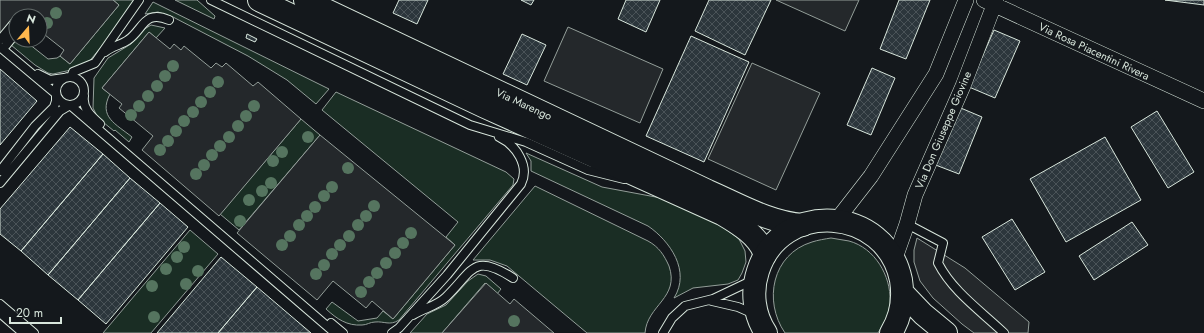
<svg xmlns="http://www.w3.org/2000/svg" width="1204" height="333" font-family="Jost,sans-serif">
<style>
.green{fill:#1a2d24;stroke:#939e99}
.parking{fill:#24282b;stroke:#939e99}
.building{fill:url(#building-cross-hatch);stroke:#d8e6dc}
.lines{fill:none;stroke-linecap:round;stroke-linejoin:round}
.lane-casing{stroke:#d8e6dc;stroke-width:10}
.street-casing{stroke:#d8e6dc;stroke-width:16}
.secondary-casing{stroke:#d8e6dc;stroke-width:24}
.primary-casing{stroke:#d8e6dc;stroke-width:24}
.lane{stroke:#14181c;stroke-width:8}
.street{stroke:#14181c;stroke-width:15}
.secondary{stroke:#14181c;stroke-width:22}
.primary{stroke:#14181c;stroke-width:22}
.tree{fill:#55745f}
.labels{text-anchor:middle;stroke-width:3;stroke-linejoin:round;paint-order:stroke}
.street-label{font-size:11px;fill:#d8e6dc;stroke:#14181c}
</style>
<defs>
<pattern id="building-cross-hatch" width="8" height="8" patternUnits="userSpaceOnUse"><rect width="8" height="8" fill="#2c363c"/><path d="M0 0l8 8M0 8l8-8" fill="none" stroke="#4a5358"/></pattern>
</defs>
<rect width="100%" height="100%" fill="#14181c"/>
<path class="green" d="M113,0H136L131,11L87,64L71,70L53,74L48,73L35,65L11,45L16,39L24,40L48,59L57,58L60,56L70,64L119,5Z
M175,0H197L215,16L214,19Z
M153,2L329,89L316,104L287,80L248,56L173,17L158,12L145,14Z
M151,25L165,28L156,38L149,32L102,88L110,94C98,117 116,124 132,137L129,142L115,130L114,131L98,118L93,108L94,78L108,58L131,44L143,30Z
M336,92L506,172L514,179L513,185L399,320C390,326 384,321 375,322C370,322 367,325 362,325C347,326 337,319 326,309L332,302L358,321L377,318L383,311L393,319L455,245L446,237L458,222L322,110Z
M301,119L320,135L239,230L220,214Z
M526,153L602,187L661,198L720,225L739,239L745,251L746,262L742,273L738,280L728,284L693,288L674,298C691,271 670,241 648,226L531,171V161Z
M535,186L648,241C659,247 664,255 669,266C680,298 647,305 645,333H587L507,266L490,260H473Z
M190,230L218,254L151,333H103Z
M831,238C837,239 843,240 849,241C875,248 891,276 890,301C890,313 884,323 878,333H785C763,301 772,254 812,242C818,240 825,239 831,238Z
M478,274L486,276L501,289L497,294L485,283L442,333H410L427,314L446,305L468,281Z"/>
<path class="parking" d="M0,0H113L119,5L70,64L60,56L64,50L40,31V16H22L18,13L1,33L0,32Z
M776,0H859L845,31Z
M568,27L663,69L640,123L544,81Z
M149,32L170,49L174,44L181,50L184,46L211,68L216,63L222,67L226,63L253,86L258,82L301,119L219,216L142,150L153,136L119,108L122,104L102,88Z
M752,63L820,93L776,190L708,159Z
M320,135L455,245L393,319L372,301L366,308L333,281L317,300L237,233Z
M917,238L965,268L1029,322L1028,333H974L962,324L933,298L920,281L914,262V250Z
M486,283L510,304L514,299L554,333H442Z"/>
<path class="building" d="M399,0H428L417,24L393,13Z
M521,0H534L531,5Z
M626,0H660L646,32L618,19Z
M709,0H771L745,55L695,31Z
M899,0H930L906,59L880,49Z
M1165,0H1204V5Z
M994,30L1020,41L995,98L969,87Z
M247,34L257,39L255,42L246,38Z
M522,34L546,45L527,85L503,74Z
M691,36L749,62L704,162L646,136Z
M872,68L895,78L871,135L847,125Z
M0,69L37,101L0,145Z
M956,106L982,117L959,174L933,164Z
M1157,111L1194,172L1168,188L1131,127Z
M70,127L103,154L21,251L0,234V209Z
M1105,137L1141,200L1066,242L1030,179Z
M103,154L130,178L48,275L21,251Z
M130,178L160,203L78,300L48,275Z
M160,203L188,227L106,324L78,300Z
M1012,219L1045,272L1015,290L982,237Z
M1132,222L1148,245L1094,280L1079,256Z
M221,257L257,287L218,333H157Z
M257,287L311,333H218Z"/>
<g class="lines">
<g class="lane-casing">
<path id="lane" d="M211,0L470,125L526,142L588,170L624,179
M0,40L15,22
M0,47L56,94V101L54,107L35,126L0,171
M3,49L16,33
M105,52C112,46 121,45 128,40C143,30 144,9 169,20
M38,74L50,80L64,78
M56 91a14 14 0 1 1 28 0a14 14 0 1 1-28 0Z
M71,77L73,72L95,63L139,0
M84,96C82,108 91,116 100,124
M0,183L60,111L70,105L335,333
M907,224L943,243L938,263C953,292 981,311 1004,333
M712,301L738,307L754,314
M0,304L34,333
M0,313L23,333
M413,315C424,308 437,306 446,297C473,271 473,252 513,278
M331,323L343,333
M392,333L399,328L447,275L521,184C530,166 516,145 499,137
M663,333L672,318L685,306L713,299L753,280"/>
</g>
<g class="street-casing">
<path id="street" d="M984,0L1204,101
M836,221L871,176L936,74L966,0
M894,261L907,224L915,195L963,86L996,0"/>
</g>
<g class="secondary-casing">
<path id="secondary" d="M259,0L485,107L722,214C739,224 759,236 765,255
M305,0L708,191C738,204 770,223 803,225"/>
</g>
<g class="primary-casing">
<path id="primary" d="M902,292L923,314L946,333
M766,333C754,315 751,292 758,271C781,199 886,206 901,280C904,299 901,317 891,333"/>
</g>
<use href="#lane" class="lane"/>
<use href="#street" class="street"/>
<use href="#secondary" class="secondary"/>
<use href="#primary" class="primary"/>
</g>
<g class="tree">
<circle cx="56" cy="13" r="6"/>
<circle cx="47" cy="23" r="6"/>
<circle cx="173" cy="66" r="6"/>
<circle cx="165" cy="76" r="6"/>
<circle cx="218" cy="82" r="6"/>
<circle cx="157" cy="86" r="6"/>
<circle cx="210" cy="92" r="6"/>
<circle cx="148" cy="96" r="6"/>
<circle cx="201" cy="102" r="6"/>
<circle cx="139" cy="106" r="6"/>
<circle cx="254" cy="106" r="6"/>
<circle cx="193" cy="112" r="6"/>
<circle cx="131" cy="115" r="6"/>
<circle cx="246" cy="116" r="6"/>
<circle cx="184" cy="121" r="6"/>
<circle cx="238" cy="126" r="6"/>
<circle cx="176" cy="131" r="6"/>
<circle cx="229" cy="137" r="6"/>
<circle cx="308" cy="137" r="6"/>
<circle cx="168" cy="141" r="6"/>
<circle cx="220" cy="146" r="6"/>
<circle cx="160" cy="150" r="6"/>
<circle cx="282" cy="152" r="6"/>
<circle cx="212" cy="155" r="6"/>
<circle cx="273" cy="161" r="6"/>
<circle cx="204" cy="165" r="6"/>
<circle cx="348" cy="168" r="6"/>
<circle cx="196" cy="174" r="6"/>
<circle cx="271" cy="183" r="6"/>
<circle cx="332" cy="187" r="6"/>
<circle cx="262" cy="191" r="6"/>
<circle cx="324" cy="196" r="6"/>
<circle cx="249" cy="200" r="6"/>
<circle cx="374" cy="206" r="6"/>
<circle cx="315" cy="207" r="6"/>
<circle cx="307" cy="216" r="6"/>
<circle cx="366" cy="216" r="6"/>
<circle cx="240" cy="221" r="6"/>
<circle cx="299" cy="225" r="6"/>
<circle cx="358" cy="225" r="6"/>
<circle cx="411" cy="233" r="6"/>
<circle cx="290" cy="236" r="6"/>
<circle cx="349" cy="236" r="6"/>
<circle cx="403" cy="243" r="6"/>
<circle cx="282" cy="245" r="6"/>
<circle cx="340" cy="245" r="6"/>
<circle cx="184" cy="247" r="6"/>
<circle cx="395" cy="253" r="6"/>
<circle cx="332" cy="254" r="6"/>
<circle cx="177" cy="257" r="6"/>
<circle cx="386" cy="263" r="6"/>
<circle cx="324" cy="265" r="6"/>
<circle cx="166" cy="269" r="6"/>
<circle cx="198" cy="271" r="6"/>
<circle cx="377" cy="273" r="6"/>
<circle cx="316" cy="274" r="6"/>
<circle cx="369" cy="282" r="6"/>
<circle cx="186" cy="284" r="6"/>
<circle cx="152" cy="286" r="6"/>
<circle cx="361" cy="292" r="6"/>
<circle cx="154" cy="317" r="6"/>
<circle cx="514" cy="321" r="6"/>
</g>
<g class="labels">
<g class="street-label">
<text transform="translate(1094 51) rotate(25)" y="4">Via Rosa Piacentini Rivera</text>
<text transform="translate(524 104) rotate(25)" y="4">Via Marengo</text>
<text transform="translate(943 130) rotate(-67)" y="4">Via Don Giuseppe Giovine</text>
</g>
</g>
<g transform="translate(28 28) rotate(19)"><circle r="19" fill="#14181c" stroke="#626a69"/>
<path d="M0-3L7 15L0 10L-7 15Z" fill="#ffb74d"/>
<text y="-6" font-size="11" font-weight="bold" text-anchor="middle" fill="#d8e6dc">N</text>
</g>
<path d="M10 317v6h51v-6" fill="none" stroke="#d8e6dc" stroke-width="2"/>
<text x="16" y="317" font-size="12" fill="#d8e6dc" stroke="#14181c" stroke-width="3" paint-order="stroke">20 m</text>
</svg>
